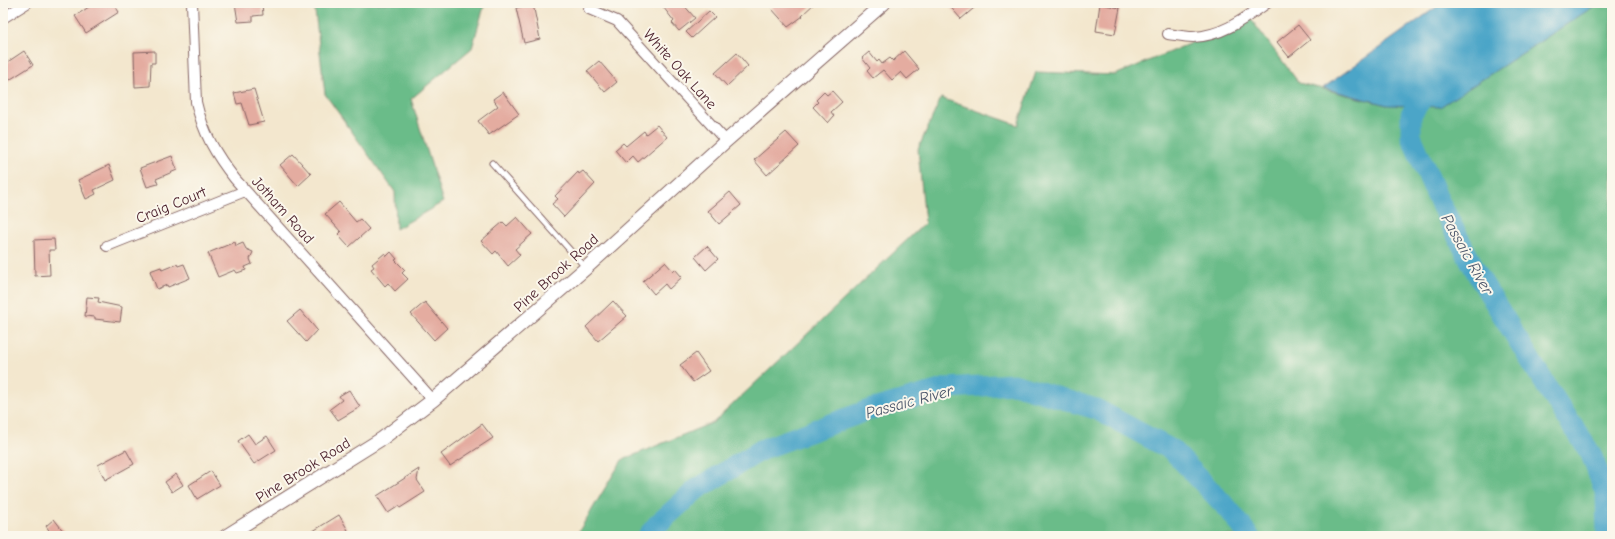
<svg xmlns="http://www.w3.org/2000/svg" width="1615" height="539" font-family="'Comic Neue',sans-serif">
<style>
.forest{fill:#6abc89;stroke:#5a6e5a}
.water{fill:#4ba5c8;stroke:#4a627a}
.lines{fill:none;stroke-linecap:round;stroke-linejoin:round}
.river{stroke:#4ba5c8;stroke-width:21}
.building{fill:#e4aca0}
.lane-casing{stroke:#856564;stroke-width:7}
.street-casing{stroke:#856564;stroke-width:12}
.secondary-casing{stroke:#856564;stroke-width:15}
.lane{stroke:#fff;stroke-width:5}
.street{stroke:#fff;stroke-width:10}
.secondary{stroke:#fff;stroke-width:13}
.labels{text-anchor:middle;stroke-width:4;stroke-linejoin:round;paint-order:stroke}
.street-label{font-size:15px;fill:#4a1f2b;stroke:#fbf7ec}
.water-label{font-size:16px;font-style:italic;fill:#4a556a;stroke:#fbf7ec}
</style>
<rect width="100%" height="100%" fill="#fbf7ec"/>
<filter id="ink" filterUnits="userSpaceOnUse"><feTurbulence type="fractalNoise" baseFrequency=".025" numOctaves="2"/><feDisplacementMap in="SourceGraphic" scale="8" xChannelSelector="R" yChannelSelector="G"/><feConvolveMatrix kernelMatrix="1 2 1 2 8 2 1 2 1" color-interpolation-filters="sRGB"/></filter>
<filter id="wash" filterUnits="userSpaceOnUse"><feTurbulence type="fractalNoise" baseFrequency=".012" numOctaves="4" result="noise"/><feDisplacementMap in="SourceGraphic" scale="16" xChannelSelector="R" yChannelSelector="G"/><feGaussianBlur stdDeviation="0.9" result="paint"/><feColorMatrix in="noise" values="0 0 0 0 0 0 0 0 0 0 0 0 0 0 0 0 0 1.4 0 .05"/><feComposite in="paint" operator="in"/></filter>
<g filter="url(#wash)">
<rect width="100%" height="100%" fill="#f3e7ce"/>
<path class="forest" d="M314,3H485L472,48L411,99L443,202L396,229L395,192L325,94Z
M1599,3H1612V536H576L622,460L714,422L925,223L918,149L941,98L1018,125L1036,72L1115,75L1250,18L1299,83L1387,105Z"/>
<path class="water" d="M1442,3H1599L1440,107L1387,105L1323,88Z"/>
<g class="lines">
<path class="river" d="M1433,83L1411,114V136L1440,203L1479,277L1547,387L1591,454L1606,494L1607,536
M648,536L658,524L697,489L763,449L866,411L947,388L1014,384L1096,409L1172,450L1230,511L1249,536"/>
</g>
<g id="blocks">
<path class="building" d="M95,3H113L119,12L86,33L75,16Z
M235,3H262L263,15L253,16V21L238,22Z
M660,3H682L695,18L679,31L672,23L674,21Z
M776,3H815L802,15L803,16L788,27L771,8Z
M947,3H980L961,19Z
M533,4L540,39L524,43L516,8Z
M1100,4L1120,8L1115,34L1096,31Z
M709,11L715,17L692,38L686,32Z
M1298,25L1310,40L1289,57L1277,42Z
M24,51L33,65L3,84V65Z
M155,51V63H151L150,86L135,87L134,52Z
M904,51L919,69L907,79L901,72L892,80L883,70L873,78L867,71L870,68L862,58L869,52L877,62L879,60L882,64L890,58L893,61Z
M737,53L748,66L727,86L715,73Z
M599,61L617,82L605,92L587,71Z
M254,89L264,122L249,125L242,103L237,104L234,93Z
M832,91L842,102L831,112L834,116L828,123L813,107L818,102L816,100L824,92L827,95Z
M503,92L519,114L489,135L478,121L498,106L493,99Z
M657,125L667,137L638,162L633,156L626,163L615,150L623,143L626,146L644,131L646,134Z
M786,132L799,146L767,175L754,160Z
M293,154L311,174L298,186L280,165Z
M172,156L177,170L156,179L158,184L147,187L140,168Z
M109,165L115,180L94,190L96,194L86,199L78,180Z
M583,171L595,184L564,217L552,204L558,199L555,196L578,172L579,174Z
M730,192L741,205L719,224L708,211Z
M339,202L356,222L360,219L369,229L349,247L338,235L341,232L325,214Z
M517,217L532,234L515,249L520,255L508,266L496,251L493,254L481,241L503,222L507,226Z
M54,239L55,250H49L50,275L35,276L34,240Z
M235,242L236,246L243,243L246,249L253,252L250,259L252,264L245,267L246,270L237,273L235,270L218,277L208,253Z
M707,246L718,259L706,270L695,257Z
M391,252L397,259L395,260L405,270L402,273L408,279L395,291L388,283L385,286L371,269L374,267L372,264L385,253L387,256Z
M665,262L673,271L675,269L682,277L669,289L665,284L654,294L643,281Z
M177,264L178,266L184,264L190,278L168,287L167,285L157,289L150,271L161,267L162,270Z
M87,297L99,298L98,302L122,307L120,322L95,319V317L85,316Z
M613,301L627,316L598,341L586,327Z
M425,302L447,328L434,340L411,314Z
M300,310L317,330L306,342L287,321Z
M696,353L709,371L693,382L680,365Z
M349,390L360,407L338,420L330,409L342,400L339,396Z
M482,424L493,438L450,466L441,454Z
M248,434L255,444L267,436L276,450L254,464L238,441Z
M126,450L134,464L105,480L98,465Z
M419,469L417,480L425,492L400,508L399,506L388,513L377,496Z
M211,471L220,485L197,499L189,485Z
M176,474L183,485L172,492L165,482Z
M339,515L348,530L338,536H305Z
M54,519L67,536H53L46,526Z"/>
</g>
</g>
<g filter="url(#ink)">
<use href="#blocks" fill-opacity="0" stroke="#856564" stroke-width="1"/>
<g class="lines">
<g class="lane-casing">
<path id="lane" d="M492,163L586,268"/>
</g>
<g class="street-casing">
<path id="street" d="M192,3L196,102C203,133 216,155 235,179L433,400
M589,9L617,21L726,141
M3,18L27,3
M1168,34C1176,35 1185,37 1193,37C1222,36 1244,19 1267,3
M107,246L245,191"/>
</g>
<g class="secondary-casing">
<path id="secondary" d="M226,536L383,438L433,400L586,268L726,141L884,3"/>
</g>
<use href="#lane" class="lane"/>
<use href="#street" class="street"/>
<use href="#secondary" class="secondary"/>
</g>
</g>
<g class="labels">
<g class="street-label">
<text transform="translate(680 69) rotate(48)" y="5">White Oak Lane</text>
<text transform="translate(171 205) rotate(-22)" y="5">Craig Court</text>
<text transform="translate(283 210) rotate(48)" y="5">Jotham Road</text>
<text transform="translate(556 273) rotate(-42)" y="5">Pine Brook Road</text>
<text transform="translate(303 470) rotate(-32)" y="5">Pine Brook Road</text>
</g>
<g class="water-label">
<text transform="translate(1468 254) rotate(61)" y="6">Passaic River</text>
<text transform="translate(909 401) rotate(-15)" y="6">Passaic River</text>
</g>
</g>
<rect width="1615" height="539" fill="none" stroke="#fbf7ec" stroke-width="16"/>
</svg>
